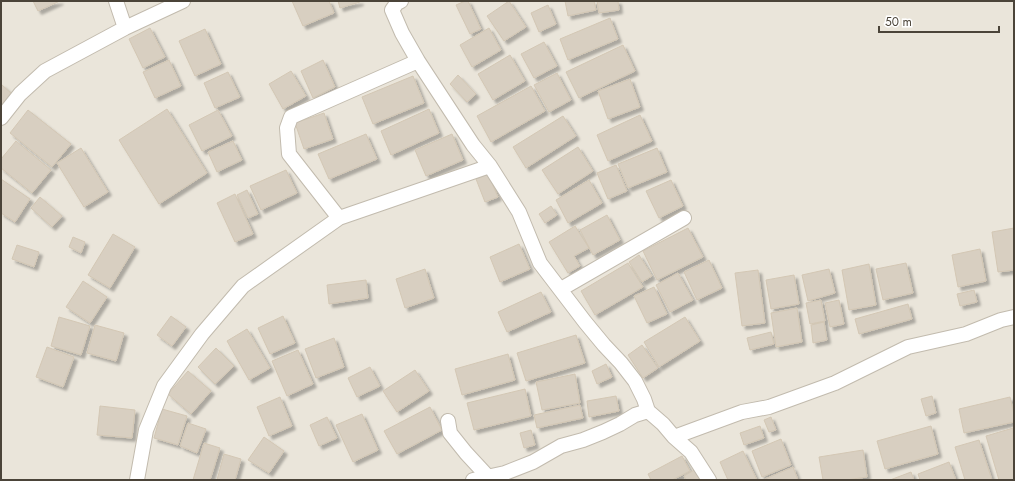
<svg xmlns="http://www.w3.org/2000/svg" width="1015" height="481" font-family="Jost,sans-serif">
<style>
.residential{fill:#eae5da}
.building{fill:#d8cfc1;stroke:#d3c7b4;filter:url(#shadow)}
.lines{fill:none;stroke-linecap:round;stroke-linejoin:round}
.street-casing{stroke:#c2bbae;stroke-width:16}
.street{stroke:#fff;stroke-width:14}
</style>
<defs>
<filter id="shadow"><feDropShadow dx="3.5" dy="3.5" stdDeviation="1" flood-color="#0004"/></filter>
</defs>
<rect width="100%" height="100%" fill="#f6f3ec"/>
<path class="residential" d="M1,1H1014V480H1Z"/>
<path class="building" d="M33,1H60L38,11Z
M292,1H329L334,13L303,26Z
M338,1H360V2L340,8Z
M465,1H468L481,29L470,34L456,5Z
M509,1L526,27L504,41L487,16Z
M565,1H594L596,10L568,16Z
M597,1H618L619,10L599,13Z
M548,5L556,24L539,32L531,13Z
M610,18L618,39L568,60L560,39Z
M150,28L165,57L143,68L129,39Z
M489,28L501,50L472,67L460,45Z
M205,29L221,64L195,76L179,41Z
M544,42L557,66L534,78L521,54Z
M623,45L635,71L579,98L566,72Z
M510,55L525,81L493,100L478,74Z
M169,60L181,86L155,98L143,72Z
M323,60L335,87L313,98L301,71Z
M291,71L306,96L283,109L269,84Z
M228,72L240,97L215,108L204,83Z
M557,73L571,100L549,112L534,85Z
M458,75L476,94L467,102L450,84Z
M413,76L424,103L373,124L362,97Z
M630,79L640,107L608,119L598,91Z
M1,84L12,94L1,106Z
M531,86L545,111L491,142L477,116Z
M167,109L207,173L159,204L119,140Z
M429,109L439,133L391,155L381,131Z
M28,110L71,144L52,167L10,133Z
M218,110L232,136L202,151L189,125Z
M324,113L333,139L304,149L295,123Z
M640,115L652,141L608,161L597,135Z
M563,116L576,136L526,168L513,147Z
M366,134L377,159L329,179L318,154Z
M452,134L463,160L426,176L415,150Z
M16,141L51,170L32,193L1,168V159Z
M233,141L242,160L217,172L208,152Z
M578,147L593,171L558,194L542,170Z
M81,148L108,192L84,207L57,163Z
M657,148L667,172L628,188L618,164Z
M616,165L627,191L608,199L597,173Z
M286,170L297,193L261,210L250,186Z
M488,174L498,197L485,202L476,179Z
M1,179L30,199L15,222L1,213Z
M589,180L602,203L568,223L556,200Z
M671,180L683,206L659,218L646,191Z
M247,190L258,214L248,218L237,195Z
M235,194L253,234L235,242L217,203Z
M40,197L62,216L52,227L31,208Z
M551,206L557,215L545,223L539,214Z
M607,215L620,240L593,255L580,230Z
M575,226L589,248L574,256L580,266L568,273L549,242Z
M688,228L703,257L657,280L643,251Z
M1014,228V270L998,272L992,232Z
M113,234L135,247L110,288L88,275Z
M73,237L85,242L81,253L69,247Z
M519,244L530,269L500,282L490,257Z
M17,245L39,252L34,267L12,259Z
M980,249L986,281L958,287L952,255Z
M639,255L652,276L642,282L629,262Z
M709,260L722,288L697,300L684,272Z
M628,263L643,287L595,315L581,291Z
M906,263L913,293L883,300L876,269Z
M869,264L876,305L849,310L842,270Z
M425,269L434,298L405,308L396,279Z
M829,269L835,293L808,301L802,275Z
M758,270L765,323L742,326L735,273Z
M678,273L693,300L670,312L656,285Z
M794,275L799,304L771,309L766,280Z
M366,280L368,298L329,304L327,285Z
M83,281L107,297L90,323L66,307Z
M654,287L667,314L647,323L634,296Z
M974,290L977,302L960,306L957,294Z
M541,292L551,312L507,332L498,312Z
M821,300L825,321L810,324L806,303Z
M839,300L844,324L830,327L825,303Z
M908,304L912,319L859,334L855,319Z
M797,308L802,342L776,347L771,313Z
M171,316L186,327L172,346L157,335Z
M283,316L295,343L270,354L258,328Z
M59,317L90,326L81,355L51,346Z
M685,317L700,341L659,367L644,342Z
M824,322L827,340L813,343L811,325Z
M95,325L124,333L116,361L87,353Z
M247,329L270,368L249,380L227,341Z
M771,332L774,344L750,350L747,338Z
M576,335L585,363L526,381L517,353Z
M334,338L344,367L316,378L305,349Z
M642,345L658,368L643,378L628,355Z
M47,347L74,357L63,387L36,377Z
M216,348L234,366L215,384L198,367Z
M298,350L313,384L287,396L272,361Z
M508,354L515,380L462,395L455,369Z
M606,364L612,377L597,384L592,371Z
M370,367L380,386L357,397L348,378Z
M415,370L429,391L397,412L383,391Z
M188,371L211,391L191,414L168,394Z
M575,374L580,403L542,410L536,382Z
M525,389L531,416L474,430L467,403Z
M616,396L619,411L589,417L587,401Z
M932,396L936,413L926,416L921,399Z
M280,397L292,426L269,436L257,407Z
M1010,397L1014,414V422L964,433L959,409Z
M580,405L583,418L537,428L534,415Z
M100,406L135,410L132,438L97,435Z
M430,407L442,430L397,454L384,431Z
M162,409L187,416L178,445L154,438Z
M362,414L378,450L353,462L336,425Z
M327,417L337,438L319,446L310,425Z
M771,417L776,430L769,432L764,420Z
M188,423L206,429L197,453L180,446Z
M760,426L764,438L744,445L740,433Z
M931,426L938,454L885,469L877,441Z
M1013,428L1014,480H999L986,436Z
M531,430L535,445L524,448L520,433Z
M264,437L284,451L269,473L248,460Z
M781,439L791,465L762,477L752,451Z
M979,440L992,480H965L955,447Z
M204,443L220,448L210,480H193Z
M863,450L867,477L846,480H823L819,457Z
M743,451L757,480H728L720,462Z
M224,454L241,459L235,480H217Z
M682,456L690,471L672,480H651L648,474Z
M949,462L956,480H920L918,474Z
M793,467L798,480H766L765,479Z
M696,469L702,480H686L684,476Z
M911,472L914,480H890Z"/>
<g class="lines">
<g class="street-casing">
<path id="street" d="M116,1L125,28
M401,1L397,3L392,10L402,33L418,61L473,145L490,166L519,212L540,263L585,322L604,345L621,363L635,381L644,399L648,411
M1,118L20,94L45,71L125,28L183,1
M339,218L289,154L287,128L291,117L418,61
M561,289L684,218
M448,421L450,433L466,453L491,480
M674,437L742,412L769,407L835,383L908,347L966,334L1001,320L1014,317
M137,480L146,430L164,386L202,334L243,286L339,218L490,166
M473,480L505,473L533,462L561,446L583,440L603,432L620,424L635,415L648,411L663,424L674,437L691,452L709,480"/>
</g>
<use href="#street" class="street"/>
</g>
<rect width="1015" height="481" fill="none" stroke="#4b4439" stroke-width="4"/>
<path d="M879 26v6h120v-6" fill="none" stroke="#4b4439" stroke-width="2"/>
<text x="885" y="26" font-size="12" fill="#4b4439" stroke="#ffffff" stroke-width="3" paint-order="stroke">50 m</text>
</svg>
